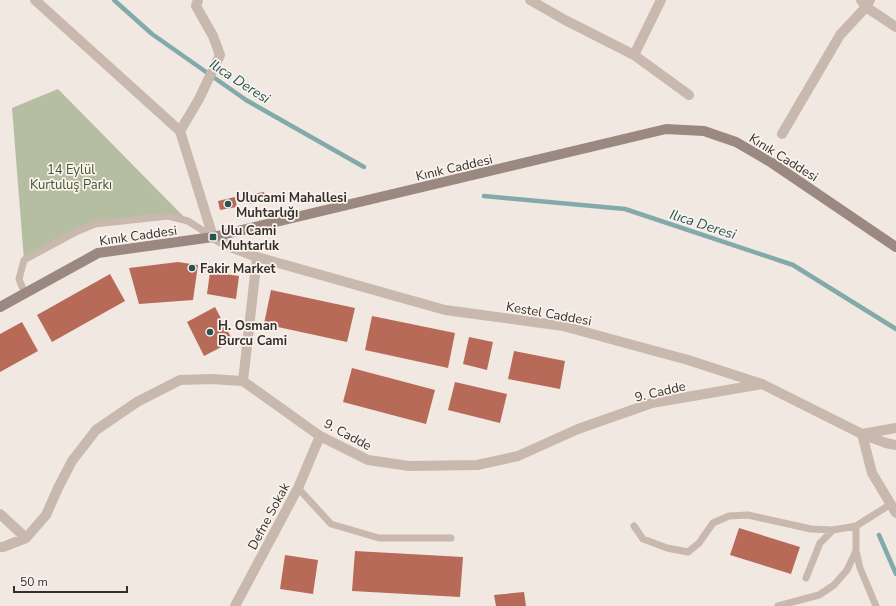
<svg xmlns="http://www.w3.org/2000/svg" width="896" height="606" font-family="'Nunito Sans',sans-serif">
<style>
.green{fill:#b6bea2}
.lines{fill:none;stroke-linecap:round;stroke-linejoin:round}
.stream{stroke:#83aaaa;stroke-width:4.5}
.building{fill:#b86a58}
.service{stroke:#c8b8ae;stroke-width:7}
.minor{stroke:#c8b8ae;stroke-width:10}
.tertiary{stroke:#c8b8ae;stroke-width:10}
.secondary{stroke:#9b8880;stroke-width:10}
.poi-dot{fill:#265454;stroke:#f9f3ed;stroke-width:1.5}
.labels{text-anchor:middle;stroke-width:3.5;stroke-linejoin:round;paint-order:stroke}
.street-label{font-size:13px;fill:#372f2c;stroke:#f9f3ed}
.park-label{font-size:13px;fill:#495332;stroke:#f9f3ed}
.poi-label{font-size:13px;font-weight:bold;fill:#372f2c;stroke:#f9f3ed;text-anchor:start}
.water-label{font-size:14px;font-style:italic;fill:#265454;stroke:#f9f3ed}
</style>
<rect width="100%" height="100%" fill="#f1e8e1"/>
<path class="green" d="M58,89L188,221L168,216L95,224L24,260L12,108Z"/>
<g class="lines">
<path class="stream" d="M114,0L152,34L246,100L364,167
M484,196L625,209L793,265L896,329
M879,535L896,574"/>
</g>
<path class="building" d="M264,192L266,201L249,204L247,195Z
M235,197L237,207L220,210L218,201Z
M178,262L198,265L193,300L139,304L129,268Z
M210,272L239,276L236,299L207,294Z
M110,274L125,301L52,342L37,315Z
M271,290L355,308L347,342L264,324Z
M215,307L233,341L204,356L187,322Z
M372,316L455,333L448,368L365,350Z
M22,322L38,351L0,372V334Z
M469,337L493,342L487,370L463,364Z
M514,351L565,361L560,389L508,379Z
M352,368L435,390L426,424L343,402Z
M455,382L507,394L500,423L448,410Z
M739,528L800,547L791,574L730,555Z
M355,551L463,557L460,597L352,591Z
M285,555L318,560L313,594L280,589Z
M524,592L526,606H496L494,595Z"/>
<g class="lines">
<path class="service" d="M25,294L19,279L24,260L76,232L95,224L168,216L188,221L213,237
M298,488L331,524L379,538H451
M634,526L643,539L667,548L688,552L699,543L713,523L729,516L748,515L811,529L833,530L856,526L891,504
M856,551L860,568L876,606
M806,578L820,543L833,530
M778,606L819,595L834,585L847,570L856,551V526"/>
<path class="minor" d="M35,0L180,131L213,237
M530,0L565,20L634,55L661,0
M861,0L866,7L896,27
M634,55L689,95
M180,131L199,99L220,55L213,36L196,6L198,0
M782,134L840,35L866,7L870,0
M243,381L257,257
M862,434L872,473L896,513
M862,434L886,443L896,445
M0,514L26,538
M0,547H3L26,538L46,515L58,488L72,461L96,430L137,402L180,380L211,379L243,381L320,436L368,460L409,466L477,465L518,456L578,429L652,403L762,384
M235,606L298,488L320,436"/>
<path class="tertiary" d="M213,237L233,248L257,257L445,310L563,326L688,360L762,384L862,434L896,428"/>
<path class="secondary" d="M0,307L98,253L213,237L666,129L704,131L736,142L772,163L896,247"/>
</g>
<g class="poi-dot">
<circle cx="228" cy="204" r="4"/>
<rect x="209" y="233" width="8" height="8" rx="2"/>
<circle cx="192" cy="268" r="4"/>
<circle cx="210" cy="332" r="4"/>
</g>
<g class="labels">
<g class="street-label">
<text transform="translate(784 157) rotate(32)" y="5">Kınık Caddesi</text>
<text transform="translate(454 167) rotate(-13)" y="5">Kınık Caddesi</text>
<text transform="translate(138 235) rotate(-8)" y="5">Kınık Caddesi</text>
<text transform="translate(549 313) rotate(10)" y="5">Kestel Caddesi</text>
<text transform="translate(660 391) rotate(-13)" y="5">9. Cadde</text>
<text transform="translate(348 434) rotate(28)" y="5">9. Cadde</text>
<text transform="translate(268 516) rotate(-62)" y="5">Defne Sokak</text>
</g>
<g class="park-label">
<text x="71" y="174">14 Eylül<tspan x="71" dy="15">Kurtuluş Parkı</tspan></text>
</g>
<g class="poi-label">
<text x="236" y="202">Ulucami Mahallesi<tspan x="236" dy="15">Muhtarlığı</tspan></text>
<text x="221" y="235">Ulu Cami<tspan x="221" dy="15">Muhtarlık</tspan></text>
<text x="200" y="273">Fakir Market</text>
<text x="218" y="330">H. Osman<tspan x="218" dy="15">Burcu Cami</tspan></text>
</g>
<g class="water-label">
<text transform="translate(240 81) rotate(33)" y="5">Ilıca Deresi</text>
<text transform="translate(703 224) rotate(18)" y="5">Ilıca Deresi</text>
</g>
</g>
<path d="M14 586v6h113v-6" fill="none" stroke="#372f2c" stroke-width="2"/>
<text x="20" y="586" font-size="12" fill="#372f2c" stroke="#f9f3ed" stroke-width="3" paint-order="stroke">50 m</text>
</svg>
